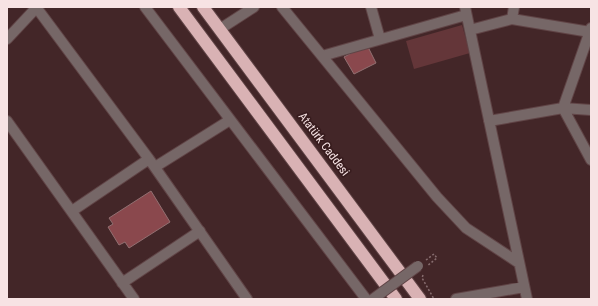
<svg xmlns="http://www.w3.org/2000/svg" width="598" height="306" font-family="'Roboto Condensed',sans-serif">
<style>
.green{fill:#643639}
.building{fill:#8a484d;stroke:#926f71}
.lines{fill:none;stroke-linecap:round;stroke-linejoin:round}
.minor-casing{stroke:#604446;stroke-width:12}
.highway-casing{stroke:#604446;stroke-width:14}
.path{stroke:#886e70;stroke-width:1.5;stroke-dasharray:2 2;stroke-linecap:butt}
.minor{stroke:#766767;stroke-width:10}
.highway{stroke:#d9b2b4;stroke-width:12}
.minor-bridge-casing{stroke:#604446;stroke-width:12;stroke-linecap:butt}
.minor-bridge{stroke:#766767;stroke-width:10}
.labels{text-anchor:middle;stroke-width:3.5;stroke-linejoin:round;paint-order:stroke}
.street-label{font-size:12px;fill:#f7e3e4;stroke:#381c1e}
</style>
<rect width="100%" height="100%" fill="#432628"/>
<path class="green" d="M462,25L470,53L414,69L406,41Z"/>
<path class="building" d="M367,45L376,63L354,74L344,57Z
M151,191L170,222L129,248L125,242L119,245L108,227L113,224L109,218Z"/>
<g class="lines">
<g class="minor-casing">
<path id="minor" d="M36,7L149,159L247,299
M145,7L366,299
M282,7L437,197L466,228L519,263
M371,7L380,39
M465,7L527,299
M512,19L514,7
M591,28L563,108L591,160
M220,29L254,7
M470,30L512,19L590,32
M7,39L37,7
M322,56L466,15
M7,121L134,299
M489,121L563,108L591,110
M155,167L230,120
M72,211L149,159
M122,283L200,231
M456,299L524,287"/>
</g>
<g class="highway-casing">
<path id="highway" d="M179,7L396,299
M203,7L420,299"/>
</g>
<path class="path" d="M426,260L434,254L437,258L427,266
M423,275L422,278L434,299"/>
<use href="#minor" class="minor"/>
<use href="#highway" class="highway"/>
<g class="minor-bridge-casing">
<path id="minor-bridge" d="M373,299L418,266"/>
</g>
<use href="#minor-bridge" class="minor-bridge"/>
</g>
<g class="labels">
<g class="street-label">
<text transform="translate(324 144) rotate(53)" y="4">Atatürk Caddesi</text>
</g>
</g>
<rect width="598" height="306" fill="none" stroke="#f7e3e4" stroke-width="16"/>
</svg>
